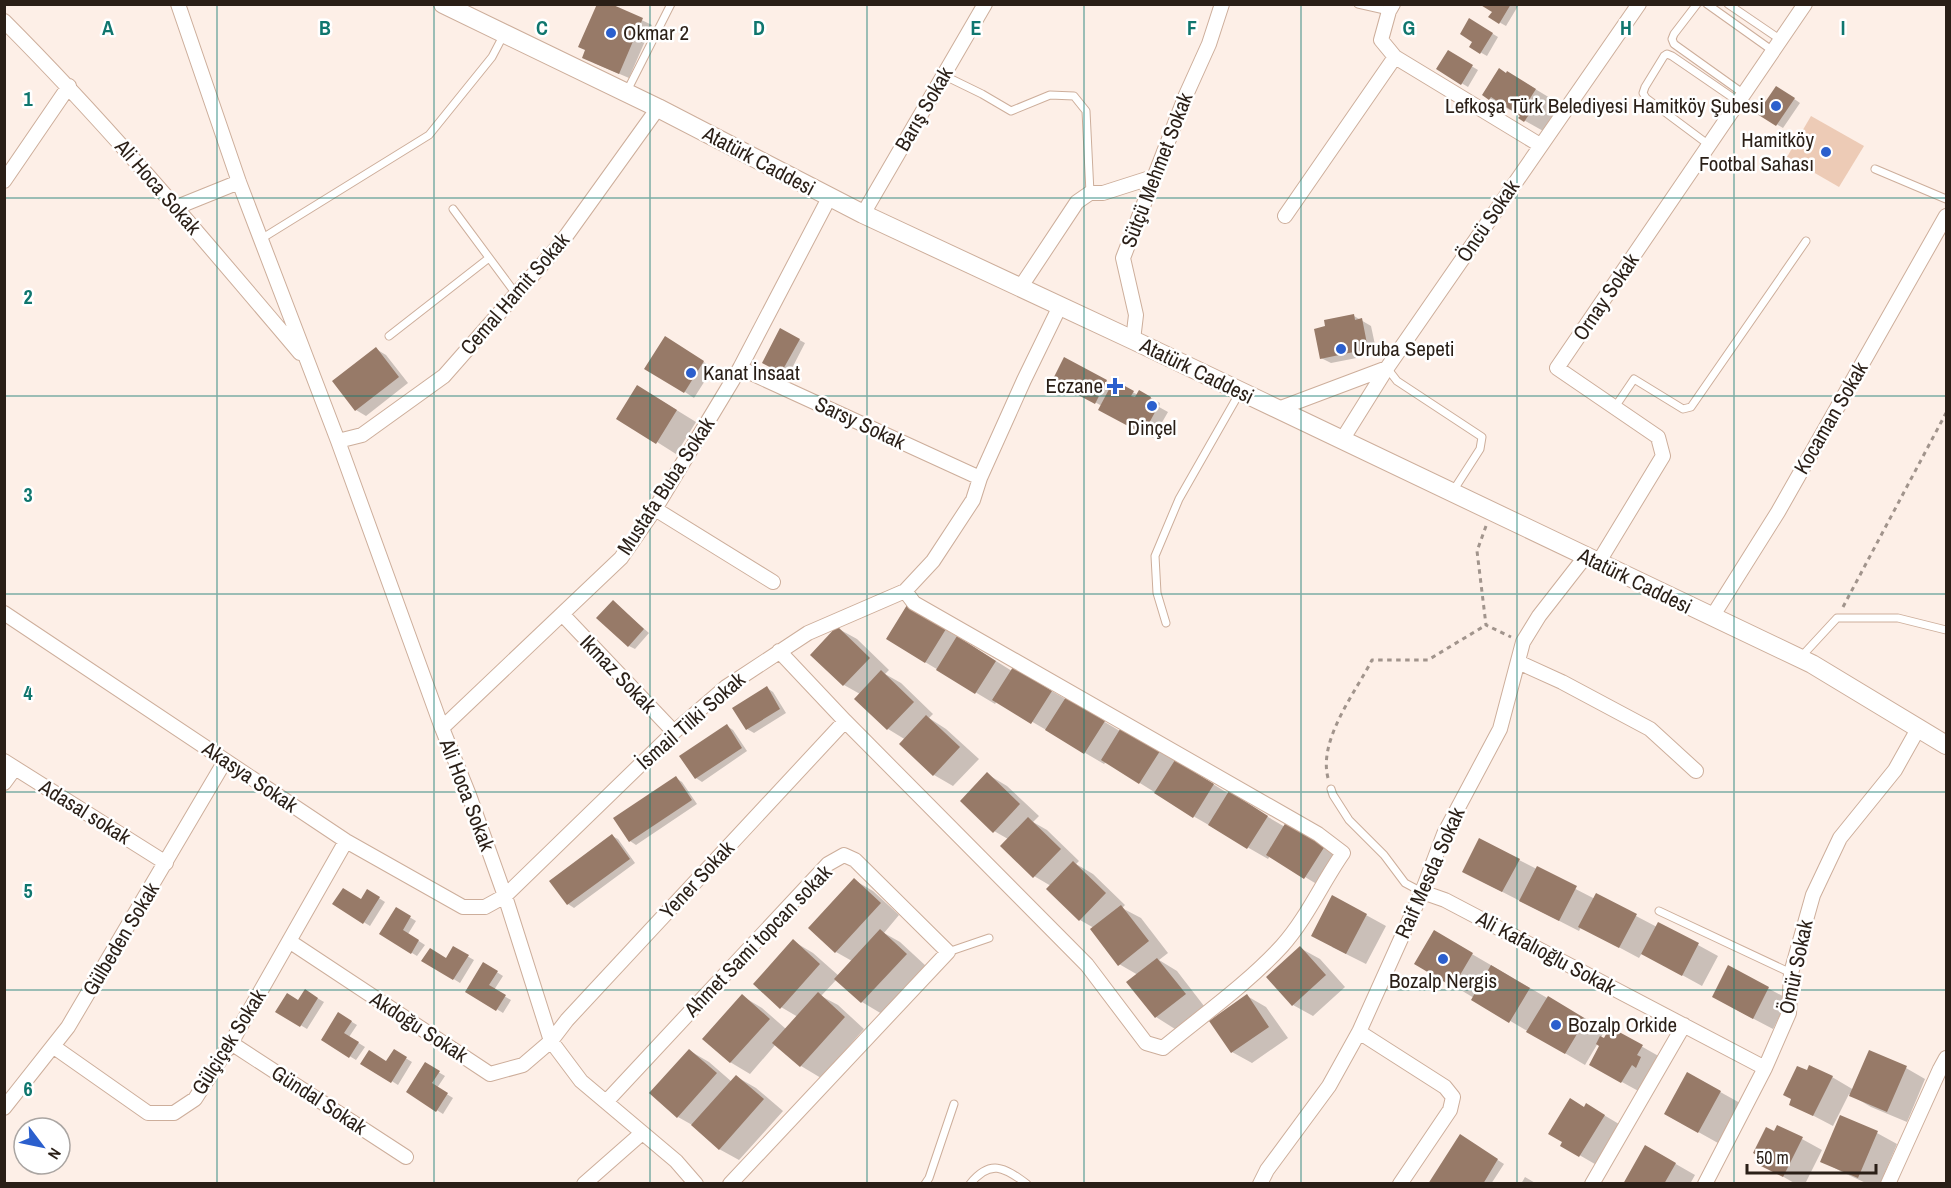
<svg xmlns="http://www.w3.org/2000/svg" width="1951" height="1188" font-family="'Archivo Narrow',sans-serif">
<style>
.green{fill:#edcbb6}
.shadow{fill:#0003}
.building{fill:#977a68}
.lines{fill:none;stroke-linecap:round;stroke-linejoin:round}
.service-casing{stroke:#cdae9b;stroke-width:9}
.minor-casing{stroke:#cdae9b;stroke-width:16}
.tertiary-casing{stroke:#cdae9b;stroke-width:20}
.path{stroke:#a1948c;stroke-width:3;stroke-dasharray:4.5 4.5;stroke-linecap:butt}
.service{stroke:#fff;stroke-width:7}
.minor{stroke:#fff;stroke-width:14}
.tertiary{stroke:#fff;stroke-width:18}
.grid{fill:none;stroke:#0f766e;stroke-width:1.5;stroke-opacity:0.55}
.poi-dot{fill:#2b5fcd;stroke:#fff;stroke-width:2}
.labels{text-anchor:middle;stroke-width:5;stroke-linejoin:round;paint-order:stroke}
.poi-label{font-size:21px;fill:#2a1f17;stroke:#fff;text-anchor:start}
.street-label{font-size:21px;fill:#2a1f17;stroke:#fff}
.grid-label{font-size:20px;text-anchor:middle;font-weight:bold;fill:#0f766e;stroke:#fff;stroke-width:5;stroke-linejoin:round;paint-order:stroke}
</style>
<rect width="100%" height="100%" fill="#fdefe7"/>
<path class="green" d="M1811,116L1864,146L1839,187L1787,157Z"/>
<path class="shadow" d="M608,4L652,25L629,78L594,63Z
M1482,4H1516L1518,6L1506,26L1490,17L1494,11Z
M1470,20L1498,37L1487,56L1471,47L1474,41Z
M1448,52L1478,70L1468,87L1438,69Z
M1527,84L1555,101L1548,112L1554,116L1545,132L1520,118L1522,115L1511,108L1510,110L1484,95Z
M1783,91L1800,103L1783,128L1760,114Z
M1354,316L1371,326L1377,354L1331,363L1321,358Z
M781,330L805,343L788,376L764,362Z
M675,344L713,368L694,398L685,392Z
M376,349L386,355L408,383L366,416L356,410L334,382Z
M1065,359L1113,385L1114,382L1138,395L1140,392L1160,403L1159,407L1168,412L1153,438L1100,409L1102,406L1054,380Z
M657,398L696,422L676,454L657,442Z
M613,602L649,633L635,649L629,646Z
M927,618L1012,671L1033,680L1120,731L1142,740L1229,794L1285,827L1287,824L1344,858L1325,889L1270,856L1268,859L1193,816L1106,762L1104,764L997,701L995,704L925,662Z
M837,628L857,639L889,670L885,674L901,683L933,714L929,718L946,729L979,759L953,786L934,775L906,740L888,729L856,699L860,694L844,685L812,655Z
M767,688L773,692L786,713L754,733L747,729L734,708Z
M727,726L733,730L747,751L702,782L696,778Z
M987,774L1007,786L1039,816L1033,822L1047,830L1079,861L1076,864L1093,874L1125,905L1122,908L1141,918L1168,953L1159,960L1177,971L1204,1006L1175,1029L1156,1017L1138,975L1119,964L1094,928L1080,920L1048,889L1051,886L1034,876L1008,839L994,831Z
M676,778L682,782L697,804L636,845L630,841Z
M612,836L618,839L635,863L574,908L568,904L551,881Z
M1519,860L1595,899L1636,916L1657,927L1698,945L1718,956L1702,986L1642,953L1639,958L1581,927L1579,931L1483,882Z
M854,880L873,891L899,915L884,933L900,942L926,966L882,1014L862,1002L837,979L821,996L838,1005L864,1029L821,1078L801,1066L776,1044L750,1074L730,1062L742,996L762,1008L786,1029L798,1017L781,1007L793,941L813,953L839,976L852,961L836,952Z
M368,891L385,902L370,926L334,904L361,901Z
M396,909L416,921L408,934L425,945L417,956L381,934Z
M1366,915L1386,926L1366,964L1332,947Z
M1434,932L1604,1031L1601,1038L1604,1040L1611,1029L1662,1058L1642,1093L1591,1065L1601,1046L1598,1043L1585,1065L1473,999L1474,998L1416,963Z
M453,948L474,960L460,983L423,960L446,959Z
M1300,948L1320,959L1345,987L1313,1016L1293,1005Z
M484,964L503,976L494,990L511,1000L503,1013L468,991Z
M1729,967L1788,999L1773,1029L1733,1008Z
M305,991L324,1002L307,1029L277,1011L299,1002Z
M1247,996L1266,1007L1288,1038L1252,1063L1232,1052Z
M339,1014L357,1025L349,1037L365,1047L356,1060L323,1040Z
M394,1051L412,1062L398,1085L363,1063H386Z
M690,1051L709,1062L732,1082L737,1077L756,1088L783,1111L739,1160L719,1149L694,1126L678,1117Z
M425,1064L445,1076L437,1088L453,1098L443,1114L408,1092Z
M1906,1068L1925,1079L1907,1122L1871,1107L1849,1094L1833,1126L1791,1104L1832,1077L1854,1090Z
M1688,1074L1740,1103L1718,1143L1666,1114Z
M1587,1105L1624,1127L1600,1167L1562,1145Z
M1877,1133L1897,1144L1880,1184H1868L1842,1172L1822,1161Z
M1802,1139L1822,1150L1805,1184H1796L1761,1164Z
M1466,1140L1504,1164L1491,1184H1430Z
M1646,1147L1695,1175L1690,1184H1625Z
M1525,1177L1537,1184H1521Z"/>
<path class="building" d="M597,4H611L643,18L619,74L582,58L585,50L578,47Z
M1479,4H1511L1499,24L1488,17L1492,12Z
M1469,18L1493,33L1480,54L1469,47L1472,42L1460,34Z
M1448,50L1473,65L1461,85L1436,69Z
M1499,68L1506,73L1507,71L1536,89L1529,100L1536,104L1524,122L1518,118L1520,116L1491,97L1489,100L1482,95Z
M1776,86L1795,98L1776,126L1757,114Z
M1354,314L1355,320L1362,318L1368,349L1320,359L1314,329L1325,326L1324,320Z
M780,328L800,339L781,373L762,363Z
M665,336L704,361L684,393L644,369Z
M376,347L399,377L355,411L332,381Z
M1064,357L1107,380L1095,404L1052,381Z
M1114,380L1134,391L1131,396L1135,397L1139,390L1151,397L1150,400L1159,405L1143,434L1098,410Z
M637,385L677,410L656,444L616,419Z
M613,600L644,629L628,647L596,618Z
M907,605L946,629L925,663L886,639Z
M837,626L870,658L843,686L810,655Z
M957,636L996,661L975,694L936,670Z
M1013,667L1052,691L1031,724L992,700Z
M881,670L914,702L887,730L854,699Z
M767,686L780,709L746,730L732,708Z
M1066,697L1105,721L1084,754L1045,730Z
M926,715L960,747L933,776L899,744Z
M727,724L742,748L695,779L679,756Z
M1122,726L1160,751L1139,784L1101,760Z
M1175,760L1214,784L1193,818L1154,793Z
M987,772L1020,804L993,833L960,801Z
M676,776L692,800L629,842L613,818Z
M1229,791L1268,816L1247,849L1208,825Z
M1028,817L1061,849L1033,878L1000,846Z
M1286,822L1325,846L1304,879L1266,855Z
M612,834L630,859L567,905L549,881Z
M1479,838L1520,859L1502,892L1462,872Z
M1073,861L1106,893L1079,921L1046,889Z
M1537,866L1577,886L1559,921L1519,901Z
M854,878L881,903L835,953L808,928Z
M343,888L361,899L367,889L380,897L363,924L332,904Z
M1596,893L1637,914L1619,948L1578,927Z
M1332,895L1367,914L1346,954L1311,936Z
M1121,905L1149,941L1118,966L1090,929Z
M396,907L411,916L403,930L419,940L411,954L379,934Z
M1658,922L1699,943L1682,976L1641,954Z
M880,929L907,954L861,1003L834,979Z
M1434,930L1473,953L1453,987L1414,964Z
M793,939L820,964L780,1009L753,984Z
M453,946L469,955L453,980L421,961L430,948L446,958Z
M1300,946L1326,975L1292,1006L1266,977Z
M1157,958L1186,994L1155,1018L1126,982Z
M483,962L498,971L489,985L506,995L496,1011L465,992Z
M1491,965L1530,988L1509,1023L1471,1000Z
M1728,965L1769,987L1753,1019L1712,997Z
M305,989L318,998L300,1027L275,1012L287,993L298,1000Z
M818,992L845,1017L800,1067L772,1043Z
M742,994L770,1019L730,1063L702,1039Z
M1247,994L1269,1027L1231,1053L1209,1021Z
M1548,996L1586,1019L1565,1054L1526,1032Z
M338,1012L352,1021L344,1033L359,1042L349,1058L321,1040Z
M1610,1027L1643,1045L1637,1055L1641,1057L1636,1068L1632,1065L1621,1083L1589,1065L1599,1046L1596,1044L1600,1036L1604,1038Z
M394,1049L407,1057L391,1083L360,1064L369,1050L386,1061Z
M689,1049L717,1073L677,1118L649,1093Z
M1869,1050L1907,1066L1887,1112L1849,1096Z
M425,1062L440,1071L432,1083L448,1093L436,1112L406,1092Z
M1809,1065L1833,1076L1813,1116L1789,1105L1791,1099L1783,1095L1797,1066L1807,1070Z
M1687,1072L1721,1091L1698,1133L1664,1114Z
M736,1075L764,1099L719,1150L691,1125Z
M1570,1098L1584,1107L1586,1103L1605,1115L1579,1157L1560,1146L1562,1142L1548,1134Z
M1840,1115L1878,1131L1858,1178L1820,1162Z
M1777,1125L1803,1137L1783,1177L1759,1165L1762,1158L1753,1153L1766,1127L1774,1131Z
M1460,1134L1498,1159L1483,1184H1428Z
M1645,1145L1676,1163L1664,1184H1623Z"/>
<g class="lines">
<g class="service-casing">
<path id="service" d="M1358,4L1389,11
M1697,4L1674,34L1672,39L1674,44L1744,94
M1707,4L1773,51
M1728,4L1781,40
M943,75L982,94L1011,111L1050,95L1074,96L1086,111L1090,193
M627,91L671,4
M1709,145L1646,98L1643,93L1645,87L1664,56L1667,54L1672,56L1739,102
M1875,169L1946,199
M453,209L516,294
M261,239L429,135L492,57L503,36
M389,336L489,258
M1387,368L1397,381L1482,437L1480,449L1453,491
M1615,407L1634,379L1683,409L1691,407L1806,241
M1166,623L1157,593L1155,556L1179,499L1240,392
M1800,658L1837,618H1898L1946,630
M1331,789L1333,795L1349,820L1384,855L1405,883L1422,892
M1659,911L1791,973
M948,952L989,938
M925,1184L929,1178L954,1104
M970,1184C990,1159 1004,1167 1027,1184"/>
</g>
<g class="minor-casing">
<path id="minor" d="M178,4L239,182L338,441L442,728L469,795L505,896L551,1041L581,1081L676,1161L696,1184
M1393,4L1389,11L1381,40L1395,57L1540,145
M4,21C109,126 204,240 300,353
M4,181L69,86
M177,207L239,182
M863,214L985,4
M1285,216L1395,57
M1020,288L1077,202L1090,193H1103L1153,177
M1133,340L1136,315L1123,258L1186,95L1209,44L1222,4
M740,368L980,478
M1278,409L1387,368
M1342,440L1387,368L1639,4
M338,441L362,435L444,376L561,243L658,108
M655,509L773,582
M1598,563L1663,456L1658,437L1557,368L1805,4
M4,613L346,841L463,907H485L505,896L674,732L726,687L808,633L905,591L933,561L973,500L980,478L1024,380L1060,306
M563,615L674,732
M1712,617L1778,512L1946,216
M779,651L845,721L1087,965L1146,1043L1163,1048C1203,1015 1247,984 1282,946C1307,918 1322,883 1343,853L1318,834L914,603L905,591
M1518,662L1562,682L1650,729L1696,771
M442,728L621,558L655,509L740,368L829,198
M4,761L166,863
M4,783L15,768
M1422,892L1445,900L1765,1068
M289,941L490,1074L523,1065L551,1041L567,1020L845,721
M1359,1032L1445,1087L1453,1097L1450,1110L1400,1184
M231,1043L406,1157
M54,1047L148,1113H174L195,1099L231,1043L346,841
M606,1102L828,864L844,855L855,860L948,952L730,1184
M4,1108L68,1027L225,761
M584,1184L642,1133
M1260,1184L1267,1170L1329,1086L1359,1032L1422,892L1444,834L1500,729L1523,642L1539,616L1585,557
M1592,1184L1684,1025
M1705,1184L1765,1068L1789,1013L1791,973L1813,895L1840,838L1895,770L1918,729
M1888,1184L1940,1069L1946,1058"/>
</g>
<g class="tertiary-casing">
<path id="tertiary" d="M443,4L658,108L863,214L1133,340L1812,664L1946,745"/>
</g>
<path class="path" d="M1486,526L1477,551L1486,625L1511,637
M1843,607L1946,413
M1328,778C1318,740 1355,693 1372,660H1428L1486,625"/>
<use href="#service" class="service"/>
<use href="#minor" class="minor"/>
<use href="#tertiary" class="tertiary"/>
</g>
<path class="grid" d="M217,4V1184M434,4V1184M650,4V1184M867,4V1184M1084,4V1184M1301,4V1184M1517,4V1184M1734,4V1184M4,198H1946M4,396H1946M4,594H1946M4,792H1946M4,990H1946"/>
<g class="poi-dot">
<circle cx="611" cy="33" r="6"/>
<circle cx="1776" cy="106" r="6"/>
<circle cx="1826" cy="152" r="6"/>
<circle cx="1341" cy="349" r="6"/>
<circle cx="691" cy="373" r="6"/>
<path d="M1112 377h6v6h6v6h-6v6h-6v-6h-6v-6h6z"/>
<circle cx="1152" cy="406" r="6"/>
<circle cx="1443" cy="959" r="6"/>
<circle cx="1556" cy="1025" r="6"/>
</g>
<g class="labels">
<g class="poi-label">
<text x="623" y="40">Okmar 2</text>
<text x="1764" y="113" text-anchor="end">Lefkoşa Türk Belediyesi Hamitköy Şubesi</text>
<text x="1814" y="147" text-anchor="end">Hamitköy<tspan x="1814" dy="24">Footbal Sahası</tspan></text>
<text x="1353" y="356">Uruba Sepeti</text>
<text x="703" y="380">Kanat İnsaat</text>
<text x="1103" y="393" text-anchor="end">Eczane</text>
<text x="1152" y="435" text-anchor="middle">Dinçel</text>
<text x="1443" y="988" text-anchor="middle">Bozalp Nergis</text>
<text x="1568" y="1032">Bozalp Orkide</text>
</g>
<g class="street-label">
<text transform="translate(924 109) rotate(-60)" y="7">Barış Sokak</text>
<text transform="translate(759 161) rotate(28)" y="7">Atatürk Caddesi</text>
<text transform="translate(1157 170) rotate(-69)" y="7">Sütçü Mehmet Sokak</text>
<text transform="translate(158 187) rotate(49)" y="7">Ali Hoca Sokak</text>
<text transform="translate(1488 221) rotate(-56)" y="7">Öncü Sokak</text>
<text transform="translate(515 294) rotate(-49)" y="7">Cemal Hamit Sokak</text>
<text transform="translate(1606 297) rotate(-56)" y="7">Ornay Sokak</text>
<text transform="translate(1197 371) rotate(26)" y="7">Atatürk Caddesi</text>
<text transform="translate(1831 418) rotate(-60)" y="7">Kocaman Sokak</text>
<text transform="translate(860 423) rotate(25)" y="7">Sarsy Sokak</text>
<text transform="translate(666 486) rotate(-57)" y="7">Mustafa Buba Sokak</text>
<text transform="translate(1635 581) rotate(26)" y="7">Atatürk Caddesi</text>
<text transform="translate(618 674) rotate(46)" y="7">Ikmaz Sokak</text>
<text transform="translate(691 721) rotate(-41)" y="7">İsmail Tilki Sokak</text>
<text transform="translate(250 777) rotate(34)" y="7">Akasya Sokak</text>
<text transform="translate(467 795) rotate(69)" y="7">Ali Hoca Sokak</text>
<text transform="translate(85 812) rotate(32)" y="7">Adasal sokak</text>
<text transform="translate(1430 873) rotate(-66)" y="7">Raif Mesda Sokak</text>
<text transform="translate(697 880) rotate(-47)" y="7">Yener Sokak</text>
<text transform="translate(121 939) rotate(-59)" y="7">Gülbeden Sokak</text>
<text transform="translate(758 941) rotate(-46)" y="7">Ahmet Sami topcan sokak</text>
<text transform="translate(1546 953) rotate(28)" y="7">Ali Kafalıoğlu Sokak</text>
<text transform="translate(1796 967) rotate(-78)" y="7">Ömür Sokak</text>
<text transform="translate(419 1027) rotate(33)" y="7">Akdoğu Sokak</text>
<text transform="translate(229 1042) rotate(-58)" y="7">Gülçiçek Sokak</text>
<text transform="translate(319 1100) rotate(33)" y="7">Gündal Sokak</text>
</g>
</g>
<g class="grid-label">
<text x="108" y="35">A</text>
<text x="325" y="35">B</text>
<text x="542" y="35">C</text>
<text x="759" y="35">D</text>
<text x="976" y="35">E</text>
<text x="1192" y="35">F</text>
<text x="1409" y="35">G</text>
<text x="1626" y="35">H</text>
<text x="1843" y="35">I</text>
<text x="28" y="106">1</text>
<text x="28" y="304">2</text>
<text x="28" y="502">3</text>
<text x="28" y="700">4</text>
<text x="28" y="898">5</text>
<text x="28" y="1096">6</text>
</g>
<rect width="1951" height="1188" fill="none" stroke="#2a1f17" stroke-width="12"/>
<g transform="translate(42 1146) rotate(122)"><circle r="28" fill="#ffffff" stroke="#aaa5a2" stroke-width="1.5"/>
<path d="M0-4.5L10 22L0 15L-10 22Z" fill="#2b5fcd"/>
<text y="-9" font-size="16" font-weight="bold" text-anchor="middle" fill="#2a1f17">N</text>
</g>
<path d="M1747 1164v9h129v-9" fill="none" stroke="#2a1f17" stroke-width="3"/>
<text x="1756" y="1164" font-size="18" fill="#2a1f17" stroke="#ffffff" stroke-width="4.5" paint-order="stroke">50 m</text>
</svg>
